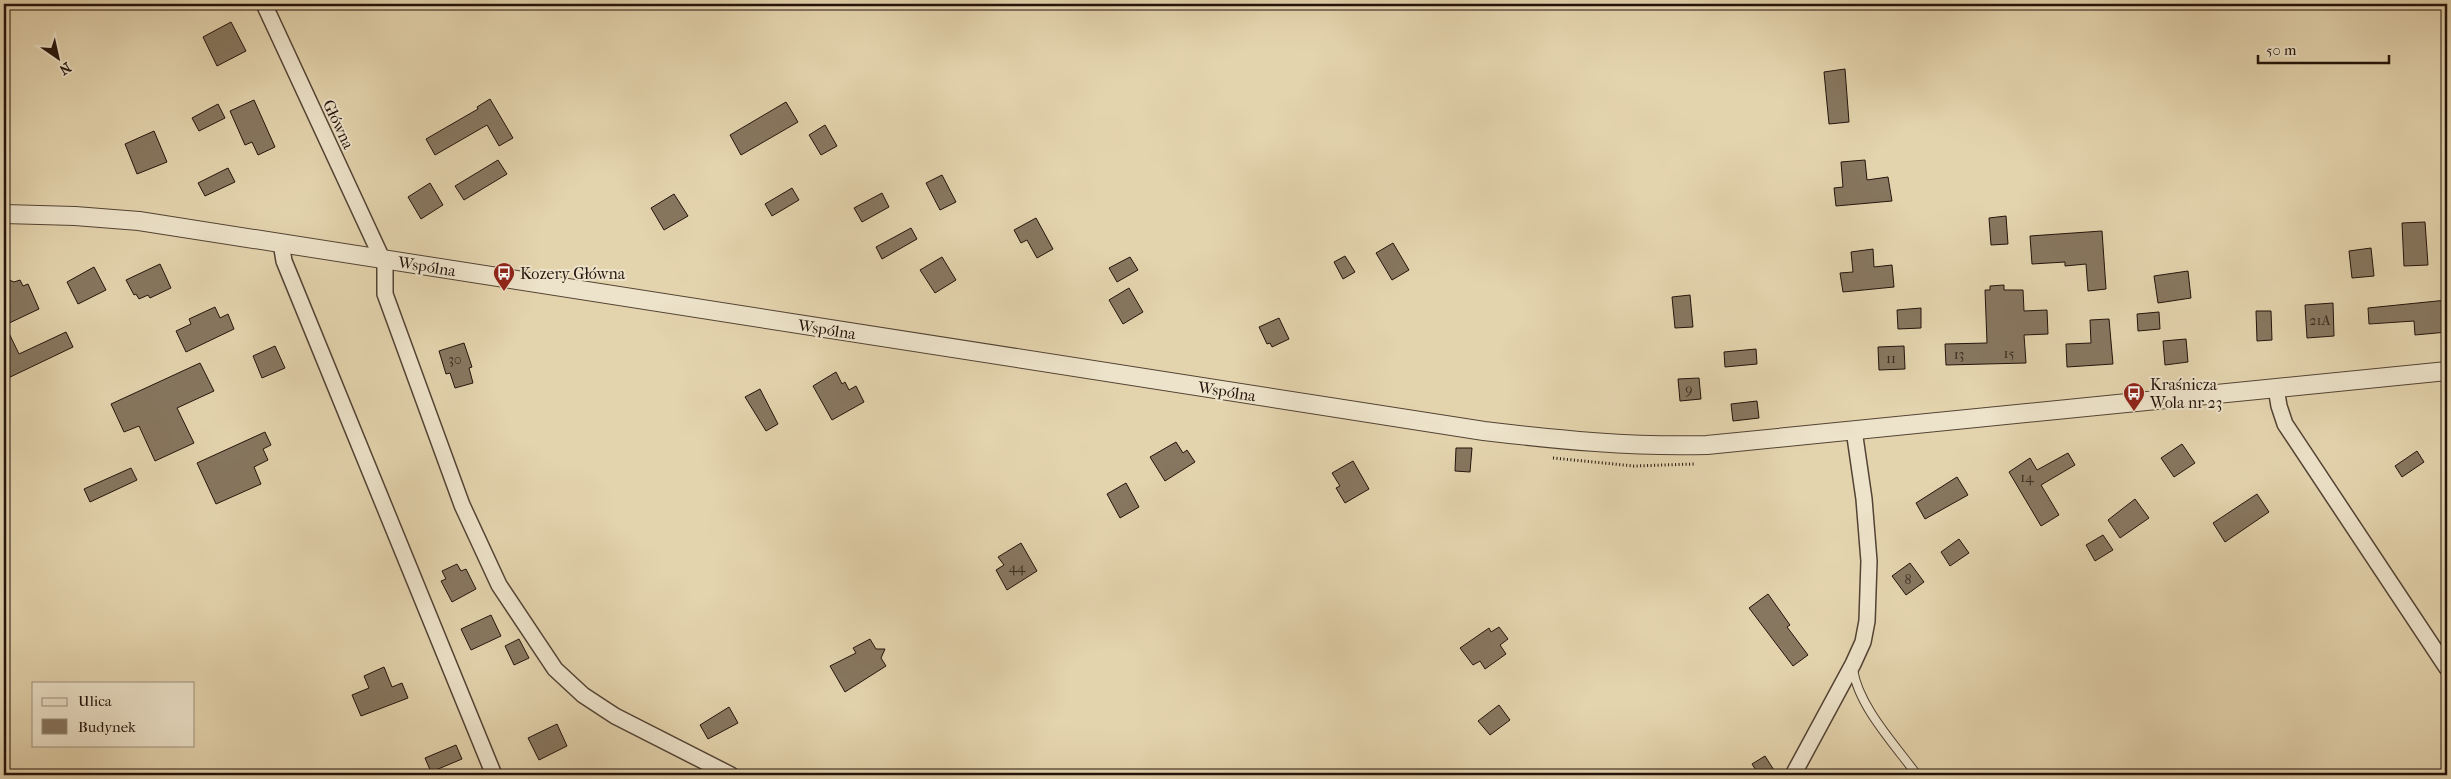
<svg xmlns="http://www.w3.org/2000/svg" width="2451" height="779" font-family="'IM FELL French Canon',serif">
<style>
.building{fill:#877760;stroke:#23130b}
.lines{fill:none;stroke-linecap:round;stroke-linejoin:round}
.service-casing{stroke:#534334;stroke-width:10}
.minor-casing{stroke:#534334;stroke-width:18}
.tertiary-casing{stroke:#534334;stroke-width:20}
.path{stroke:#23130b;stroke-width:3;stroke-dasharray:1 2.5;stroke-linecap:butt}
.service{stroke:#ede3ca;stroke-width:8}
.minor{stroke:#ede3ca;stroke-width:15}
.tertiary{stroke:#ede3ca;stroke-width:18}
.labels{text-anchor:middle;stroke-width:4;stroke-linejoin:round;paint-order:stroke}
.number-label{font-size:14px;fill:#3c2c20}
.street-label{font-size:16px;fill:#23130b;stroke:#ede3ca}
.poi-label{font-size:16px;fill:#23130b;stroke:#ede3ca;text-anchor:start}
</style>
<rect width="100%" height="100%" fill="#e4d4ae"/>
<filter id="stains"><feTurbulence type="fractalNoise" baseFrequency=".004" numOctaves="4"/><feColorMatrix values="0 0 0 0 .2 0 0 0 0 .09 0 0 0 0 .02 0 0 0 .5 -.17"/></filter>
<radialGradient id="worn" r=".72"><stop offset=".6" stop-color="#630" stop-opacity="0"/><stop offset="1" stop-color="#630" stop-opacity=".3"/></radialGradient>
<path class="building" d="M231,22L246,51L217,66L203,37Z
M1845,69L1849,122L1829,124L1824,72Z
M490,99L513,138L499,146L487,125L435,155L426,139L478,109L477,107Z
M254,100L275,147L258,155L252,142L245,145L230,111Z
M786,102L798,122L741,155L730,135Z
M218,104L225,118L199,131L192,118Z
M825,125L837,146L821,155L809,135Z
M154,131L167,162L137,174L125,144Z
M498,160L507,174L464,200L455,186Z
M1865,160L1867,180L1888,177L1892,201L1836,206L1834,188L1843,187L1841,162Z
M228,168L235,182L205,196L198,183Z
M942,175L956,202L940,210L926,183Z
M430,183L443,205L421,219L408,197Z
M792,188L799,200L772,216L765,204Z
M882,193L889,207L862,222L854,208Z
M674,194L688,216L664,230L651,208Z
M2006,216L2008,244L1991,245L1989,218Z
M1036,218L1053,249L1037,258L1027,240L1021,243L1014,230Z
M2425,222L2428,265L2404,266L2402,223Z
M911,228L917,239L882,259L876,247Z
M2102,231L2106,289L2088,291L2086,264L2065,266V262L2032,264L2030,236Z
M1393,243L1409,270L1392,280L1376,253Z
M2371,248L2374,276L2352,278L2349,251Z
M1873,249L1874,267L1892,265L1894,287L1843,292L1840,273L1853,272L1851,252Z
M1345,256L1355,272L1343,279L1334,262Z
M942,257L956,280L935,293L920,270Z
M1130,257L1138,270L1117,282L1109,268Z
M160,264L171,288L150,298L148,295L139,299L136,294L134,295L126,280Z
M94,267L106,290L78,304L67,282Z
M2188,271L2191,298L2158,303L2154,276Z
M4,278L14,282L20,280L23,286L28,284L39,309L5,325L19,354L66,332L73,347L4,380Z
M2004,285V290H2023L2024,311L2047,310L2048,334L2024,335L2026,363L1946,365L1945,344L1987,343L1985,290H1990V286Z
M1129,288L1143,312L1123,324L1109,300Z
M1690,295L1693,327L1675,328L1672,297Z
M2447,300V332L2415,335L2414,321L2369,324L2368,308Z
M2333,303L2334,336L2307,338L2305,305Z
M215,307L220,318L228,314L234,329L186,352L176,331L191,324L189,319Z
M1921,308V328L1898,329L1897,310Z
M2256,311H2271L2272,340L2257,341Z
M2159,312L2160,329L2138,331L2137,314Z
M1279,318L1289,339L1272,347L1270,343L1267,344L1259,327Z
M2109,319L2113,364L2067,367L2066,344L2091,343L2090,320Z
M2186,339L2188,362L2165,365L2163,341Z
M464,343L472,367L469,368L473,383L455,388L450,373L446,374L439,351Z
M275,346L285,368L262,378L253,356Z
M1904,346L1905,369L1879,370L1878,347Z
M1756,349L1757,364L1725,367L1724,352Z
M200,363L214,391L177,408L194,443L155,461L139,426L124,432L111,404Z
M836,372L842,384L845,382L849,390L856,386L864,402L832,420L813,386Z
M1699,378L1701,399L1680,401L1678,379Z
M760,389L778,424L766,431L745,397Z
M1757,401L1759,418L1733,421L1731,404Z
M265,432L271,445L263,449L268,460L254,467L261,484L216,504L197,463Z
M1176,442L1183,453L1187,450L1195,462L1165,481L1150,457Z
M2182,444L2195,463L2174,477L2161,458Z
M1456,448H1472L1470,472L1455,471Z
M2417,451L2424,462L2402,477L2395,466Z
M2068,453L2075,465L2041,485L2059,515L2041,526L2009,472L2030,458L2037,470Z
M1353,461L1369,489L1345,503L1336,488L1340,486L1332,473Z
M131,468L137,480L90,502L84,489Z
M1957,477L1968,495L1925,519L1916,503Z
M1126,483L1139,507L1120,518L1107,494Z
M2257,494L2269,512L2225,542L2213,523Z
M2135,499L2149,518L2120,538L2108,520Z
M2103,535L2113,550L2095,561L2086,545Z
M1959,539L1969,553L1950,566L1941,552Z
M1021,543L1037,571L1007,590L996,570L1004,565L998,557Z
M1910,563L1924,582L1906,595L1892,576Z
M457,564L461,571L466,569L476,589L452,602L441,581L446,579L442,571Z
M1768,594L1790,625L1787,627L1808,655L1793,666L1749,608Z
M491,615L501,636L471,650L461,629Z
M1499,627L1508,639L1500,645L1506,654L1485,669L1480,661L1473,665L1460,648L1489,628L1491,632Z
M519,639L529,658L514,665L505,646Z
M870,639L876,649H885L881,658L886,666L845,692L830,666L856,653L853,648Z
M384,667L392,687L402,683L408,698L361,716L352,695L369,688L364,676Z
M1499,705L1510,720L1490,735L1478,721Z
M729,707L738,723L708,739L700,725Z
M557,724L567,746L539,760L528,738Z
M456,745L462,759L431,772L425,758Z
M1765,756L1777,775H1759L1752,764Z"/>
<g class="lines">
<g class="service-casing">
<path id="service" d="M1853,669C1858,706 1896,746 1917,775"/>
</g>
<g class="minor-casing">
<path id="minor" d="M264,4L385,265V294L462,505L499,585L555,669L583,695L615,716L731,775
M281,243L284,261L494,775
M2276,388L2279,406L2285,424L2447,668
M1793,775L1853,664L1863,642L1867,621L1869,561L1864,499L1854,430"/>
</g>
<g class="tertiary-casing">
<path id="tertiary" d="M4,214L75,216L139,221L1484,431C1559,440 1632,447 1707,445L2447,371"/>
</g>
<path class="path" d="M1553,458L1634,466L1694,464"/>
<use href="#service" class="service"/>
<use href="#minor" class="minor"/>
<use href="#tertiary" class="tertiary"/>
</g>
<defs>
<g id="bus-pin" transform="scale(1.125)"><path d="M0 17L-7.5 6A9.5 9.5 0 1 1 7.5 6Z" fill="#8f2418" stroke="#ede3ca"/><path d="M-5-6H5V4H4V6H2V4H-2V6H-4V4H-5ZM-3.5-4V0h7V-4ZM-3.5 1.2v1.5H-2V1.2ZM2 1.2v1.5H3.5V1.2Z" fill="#fff"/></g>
</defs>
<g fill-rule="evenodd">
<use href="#bus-pin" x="504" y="273"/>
<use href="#bus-pin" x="2134" y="393"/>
</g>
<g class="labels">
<g class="number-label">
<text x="2320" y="325">21A</text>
<text x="2009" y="358">15</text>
<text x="1959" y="359">13</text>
<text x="1891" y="363">11</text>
<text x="455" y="364">30</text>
<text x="1689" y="394">9</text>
<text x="2027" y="482">14</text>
<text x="1017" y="572">44</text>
<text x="1908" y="584">8</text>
</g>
<g class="street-label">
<text transform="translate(339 124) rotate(65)" y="6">Główna</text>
<text transform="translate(427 266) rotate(9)" y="6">Wspólna</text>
<text transform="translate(827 329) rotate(9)" y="6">Wspólna</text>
<text transform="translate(1227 391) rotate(9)" y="6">Wspólna</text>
</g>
<g class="poi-label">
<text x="520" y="279">Kozery Główna</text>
<text x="2150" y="390">Kraśnicza<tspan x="2150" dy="18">Wola nr 23</tspan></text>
</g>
</g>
<rect width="2451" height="779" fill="none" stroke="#e4d4ae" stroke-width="20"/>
<rect x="5" y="5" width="2441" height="769" fill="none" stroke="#23130b" stroke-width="2.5"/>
<rect x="10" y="10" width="2431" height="759" fill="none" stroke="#23130b"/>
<rect x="32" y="682" width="162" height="65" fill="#ede3ca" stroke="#9c907e"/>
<rect x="42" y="698" width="25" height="8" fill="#ede3ca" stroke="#9c907e"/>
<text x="78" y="706" font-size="15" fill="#23130b">Ulica</text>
<rect x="42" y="719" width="25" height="15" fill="#877760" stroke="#9c907e"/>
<text x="78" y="732" font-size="15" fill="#23130b">Budynek</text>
<g transform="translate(58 58) rotate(146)" stroke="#ede3ca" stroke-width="4" paint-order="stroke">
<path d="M0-4L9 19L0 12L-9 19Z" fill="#23130b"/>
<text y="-8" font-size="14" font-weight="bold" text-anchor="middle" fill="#23130b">N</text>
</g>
<path d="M2258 55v8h131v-8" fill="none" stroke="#23130b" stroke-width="2.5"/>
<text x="2266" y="55" font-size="15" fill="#23130b" stroke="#ede3ca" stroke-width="4" paint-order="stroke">50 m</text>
<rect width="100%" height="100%" filter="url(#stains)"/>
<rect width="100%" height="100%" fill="url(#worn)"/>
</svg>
